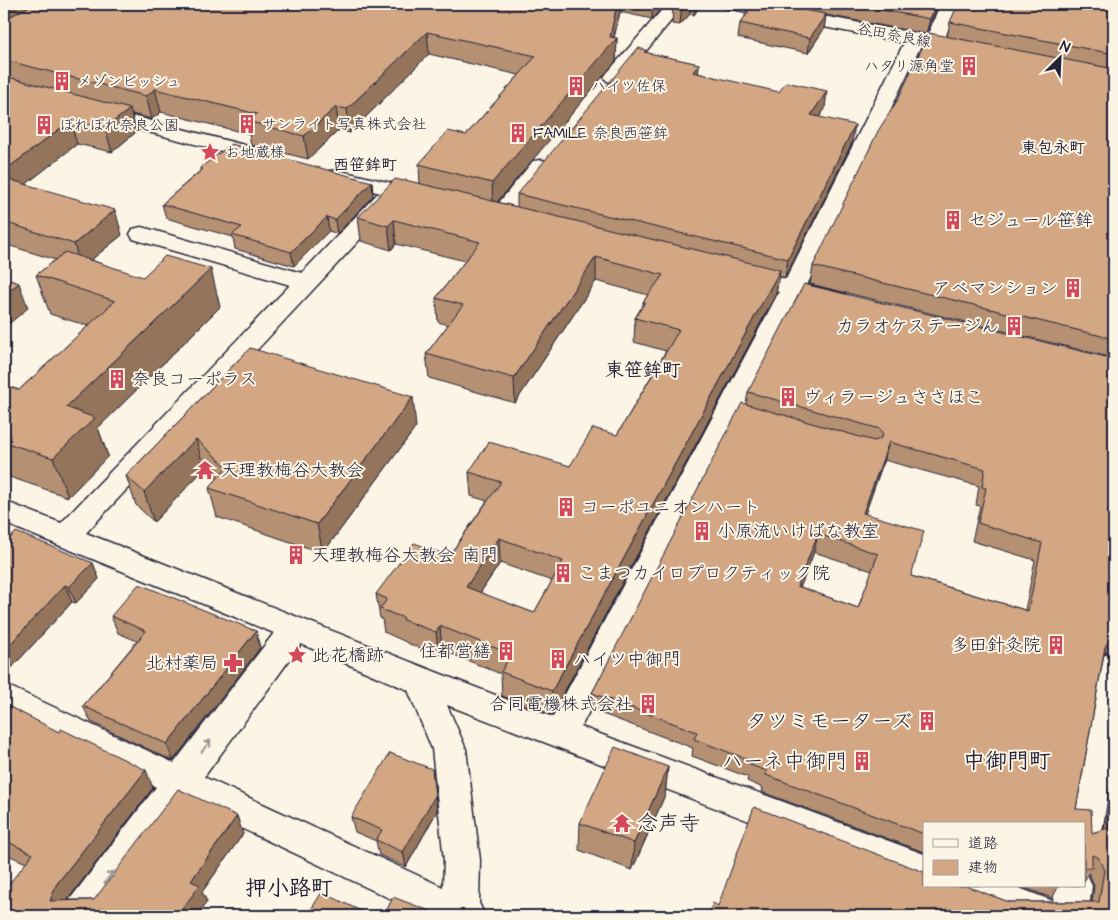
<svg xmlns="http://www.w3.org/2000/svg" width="1118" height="920" font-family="'Architects Daughter','Klee One',sans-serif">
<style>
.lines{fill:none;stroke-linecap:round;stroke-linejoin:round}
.street-casing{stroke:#22223b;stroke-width:3}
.secondary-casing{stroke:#22223b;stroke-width:3}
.street{fill:#fcf5e5;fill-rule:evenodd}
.secondary{fill:#fcf5e5;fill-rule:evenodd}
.wall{fill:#b59072;stroke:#22223b;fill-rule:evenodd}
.shaded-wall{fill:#94755c;stroke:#22223b}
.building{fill:#d3a784;stroke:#22223b;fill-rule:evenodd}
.oneway{stroke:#9a9698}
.labels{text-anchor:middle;stroke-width:4;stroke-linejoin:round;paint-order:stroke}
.far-street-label{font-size:15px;fill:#22223b;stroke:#fcf5e5}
.far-poi-label{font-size:15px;fill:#22223b;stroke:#fcf5e5;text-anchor:start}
.far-neighbourhood-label{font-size:16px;font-weight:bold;fill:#22223b;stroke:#fcf5e5}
.poi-label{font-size:18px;fill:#22223b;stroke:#fcf5e5;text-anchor:start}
.neighbourhood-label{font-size:19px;font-weight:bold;fill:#22223b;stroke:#fcf5e5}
.near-poi-label{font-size:21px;fill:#22223b;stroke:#fcf5e5;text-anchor:end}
.near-neighbourhood-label{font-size:22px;font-weight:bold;fill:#22223b;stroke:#fcf5e5}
</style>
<rect width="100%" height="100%" fill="#fcf5e5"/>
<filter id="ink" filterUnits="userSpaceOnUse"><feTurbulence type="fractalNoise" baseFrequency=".02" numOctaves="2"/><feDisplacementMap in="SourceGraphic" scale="10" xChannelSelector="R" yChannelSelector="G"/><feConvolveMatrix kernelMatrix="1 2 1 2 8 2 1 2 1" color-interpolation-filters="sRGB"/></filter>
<g filter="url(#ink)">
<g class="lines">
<g class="street-casing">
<path id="street" d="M667,4H685L621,81L614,83L607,81L604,77L607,73Z
M940,4H958L943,43L941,47L934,49L927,47L925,43Z
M915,33L922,35L924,39L807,285L845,294L848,299L845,304L836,306L801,298L581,727L924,854V886H928L924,888L447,705L466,749L480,860L479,903L485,916H427L186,802L102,916H61L67,903L156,787L4,713V684L174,763L274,633L4,523V501L61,523L290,285L133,239L130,234L133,229L141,227L149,229L302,273L377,194L381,193L329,181L326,176L329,171L337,170L429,192L432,197L429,202L421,204L395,197L396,199L393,204L86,533C242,594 396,658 553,717L779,292L734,281L730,276L734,271L742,269L786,279L908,35ZM301,644L408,690L432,749L444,860L443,887L204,777Z
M97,107L271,152L275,156L271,160L264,162L90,117L87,113L90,109Z
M541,160L549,161L552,166L549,171L508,221L500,223L492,221L489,216L492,211L533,161Z
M1114,652V758L1102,832L1097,843L1084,848V824H1068L1098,665L1103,656Z
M1084,873L1087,874L1092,886L1088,916H1001L953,898L948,886H1014L1053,901L1056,886H1084Z"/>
</g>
<g class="secondary-casing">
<path id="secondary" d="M723,4H759L962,42L969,44L971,48L969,52L962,54L732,9L726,8Z"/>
</g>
<use href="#street" class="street"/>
<use href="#secondary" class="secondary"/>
</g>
<path class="wall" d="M4,4H665L652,19L620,12L614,38H617L616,61L497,202L517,207V194L646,50V53L699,64L698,73L825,109L819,117L852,143L785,278L779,276L776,294L552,715L502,696L501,674L442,650L439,656L407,643L406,642L384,632L382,619L380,618L376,594L449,556L487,501L471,496L469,472L570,466L617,435L666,351L634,342L635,318L643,305V302L648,295L596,281L515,403L429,378L426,354L448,325L438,322L436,298L465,261L396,244L391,250L361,241L358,217L404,181L420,184L419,164L466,135L519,75L429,54L350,133L339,130L308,159L251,145L249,134L161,112L152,119L132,114L136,132L112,152L77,144L26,184L122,235L91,260L220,307L98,428L108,456L68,497L4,475V385L19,390L88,326L50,314L36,275L56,260L4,244ZM500,563L552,581L534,613L480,593Z
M673,4H701L694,15L690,14L680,25L672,24Z
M751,4H938L926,34L826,15L824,29L808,53L738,38L740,23L745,17V11Z
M1114,4V358L810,284L813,266L947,37L950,22Z
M200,168L372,182L373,196L337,234L329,231L294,266L235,249L233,237L166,218L162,204L200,171Z
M250,348L416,427L323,553L217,517L209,488L216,480L204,469L154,522L136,505L126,476Z
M1114,359V651L1113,650L1104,654L1076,809L1092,833L1104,829L1107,815L1114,802V916L718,906L924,872L1009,902H1092L1094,886L1089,873L1084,881V824H924V852L762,792L763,788L747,781L748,777L692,756L693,748L592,710V693L746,404L748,392ZM884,460L979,486L976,505L980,506L972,541L1035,560L1025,610L911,576L865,514ZM814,552L872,571L858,608L800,587Z
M4,544L93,563L99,579L76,603L72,602L5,675L4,674Z
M111,616L256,631L260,648L173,761L91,722L83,706L137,641L118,633Z
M4,704L153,788L67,900H94L237,816L243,834L202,892L207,902L196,916H4L26,863L4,853V743L6,741L4,738Z
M668,767L665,795L632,870L579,850L580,823Z
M437,811L406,867L379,855L376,841L355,832L351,817Z
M1020,886H1059L1052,898Z"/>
<path class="shaded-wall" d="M4,4H45L4,27Z
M617,4H620V12L612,44L617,38L616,61L493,207L492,183L610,37Z
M652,4H665L652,19Z
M682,4H690V14L680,25Z
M695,4H701L694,15Z
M936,4H938L926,34L930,19Z
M826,14L824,29L808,53L810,38Z
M427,32L429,54L350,133L347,109Z
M699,64L698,82L693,72Z
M155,89L161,112L152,119L146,96Z
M827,91L825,109L808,133L811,115Z
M336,107L339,130L308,159L304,136Z
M130,109L136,132L112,152L105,128Z
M70,121L77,144L6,200L4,193V171Z
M855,125L852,143L785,278L788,259Z
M372,182L373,196L337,234L335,220Z
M115,210L122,235L81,268L74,244Z
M327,217L329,231L294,266L291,252Z
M394,220L396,244L391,250L388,226Z
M596,257V281L515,403L514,378Z
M211,269L220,307L98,428L108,456L68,497L53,458L66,407Z
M780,270L776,294L552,715V691Z
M19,283L28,308L4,328V295Z
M413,397L416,427L323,553L317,524Z
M196,439L204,469L154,522L144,492Z
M889,442L884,460L859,531L863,513Z
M818,534L814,552L794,604L797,586Z
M499,538L500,563L468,611L466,587Z
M93,563L99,579L76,603L69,587Z
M65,585L72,602L5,675L4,672V651Z
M440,626L442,650L439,656L436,632Z
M256,631L260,648L173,761L167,744Z
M1114,636V648L1113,650L1102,654L1105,647L1111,637Z
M668,767L665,795L632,870L634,843Z
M432,769L437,811L406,867L403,852Z
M146,770L153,788L66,902L50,901L56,885Z
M237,816L243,834L202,892L207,902L196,916H177L191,881Z"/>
<path class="building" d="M33,4H617L610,37L617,38L492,183L419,164L448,131L466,135L536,56L427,32L347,109L336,107L304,136L247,121L257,114L155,89L146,96L4,60V20Z
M751,4H771L826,14L810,38L740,23L749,12L745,11Z
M851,4H936L930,19Z
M958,4H1114V54L950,22Z
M929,33L1114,69V339L813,266L878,131L897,101Z
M638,48L646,50L644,52L699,64L693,72L779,92L786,82L827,91L811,115L855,125L788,259L517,194Z
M4,76L130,109L105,128L70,121L4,171Z
M231,144L372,182L335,220L327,217L291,252L232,235L242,227L162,204L203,169L200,168Z
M4,178L115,210L74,244L4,222Z
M395,179L404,181L405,180L780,270L552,691L501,672L511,654L440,626L436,632L403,620L404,618L380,609L387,599L376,594L414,543L449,556L501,482L469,472L489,442L570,466L593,428L617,435L679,330L635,318L645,302H643L663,275L596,257L514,378L426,354L463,305L436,298L480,242L394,220L388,226L358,217ZM499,538L563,561L534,613L466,587Z
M65,252L143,277L165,256L211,269L66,407L95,418L53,458L4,442V385L19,390L115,301L36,275Z
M4,278L19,283L4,295Z
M804,284L1114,359V636L1111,637L1105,647L1076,809L1091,810L1092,833L1108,828L1114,816V811V916H708L713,903L718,906L754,807L924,872V886H966L1009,902H1099L1104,870L1098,857L1092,855V868H1084V824H924V834L766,775L767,771L750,765L752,761L694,739L697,732L592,693L742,403L874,441L880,439L883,435L880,429L748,392ZM889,442L985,469L982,487L986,488L978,523L1042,543L1028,611L911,576L924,531L863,513ZM818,534L878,554L858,608L797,586Z
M250,348L413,397L317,524L209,488L227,467L196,439L144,492L126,476Z
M16,532L93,563L69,587L65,585L4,651V544Z
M139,584L256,631L167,744L83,706L146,631L111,616Z
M4,704L59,732L61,729L146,770L56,885L50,901L94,900L178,789L237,816L191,881L200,885L177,916H4V890L33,854L4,840V743L11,736L4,729Z
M615,747L668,767L634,843L580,823Z
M390,753L432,769L435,796L403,852L376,840L382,830L351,817Z
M322,892L371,916H307Z
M393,897L443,916H384Z"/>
<defs><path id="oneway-shaft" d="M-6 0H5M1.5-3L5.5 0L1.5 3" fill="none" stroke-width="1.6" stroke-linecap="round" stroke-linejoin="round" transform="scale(1.25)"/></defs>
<g class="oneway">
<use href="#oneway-shaft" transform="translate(206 746) rotate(-53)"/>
<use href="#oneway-shaft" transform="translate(109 877) rotate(-54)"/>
</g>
</g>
<defs>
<g id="building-bare" transform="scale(1.5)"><path d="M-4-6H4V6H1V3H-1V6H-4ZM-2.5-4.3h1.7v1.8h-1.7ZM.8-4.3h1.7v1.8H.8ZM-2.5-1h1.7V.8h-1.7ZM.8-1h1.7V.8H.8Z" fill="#d1495b" stroke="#fcf5e5" stroke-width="2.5" paint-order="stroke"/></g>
<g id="sight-bare" transform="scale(1.5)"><path d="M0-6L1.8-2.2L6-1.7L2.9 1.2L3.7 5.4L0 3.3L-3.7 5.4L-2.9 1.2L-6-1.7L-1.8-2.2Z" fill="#d1495b" stroke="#fcf5e5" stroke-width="2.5" paint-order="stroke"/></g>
<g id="temple-bare" transform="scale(1.5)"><path d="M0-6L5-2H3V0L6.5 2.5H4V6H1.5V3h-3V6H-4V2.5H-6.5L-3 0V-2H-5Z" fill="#d1495b" stroke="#fcf5e5" stroke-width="2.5" paint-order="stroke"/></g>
<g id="pharmacy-bare" transform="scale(1.5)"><path d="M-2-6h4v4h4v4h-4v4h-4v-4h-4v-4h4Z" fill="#d1495b" stroke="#fcf5e5" stroke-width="2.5" paint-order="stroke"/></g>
</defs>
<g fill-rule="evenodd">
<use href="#building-bare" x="969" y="66"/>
<use href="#building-bare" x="62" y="81"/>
<use href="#building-bare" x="576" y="86"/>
<use href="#building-bare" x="247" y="124"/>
<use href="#building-bare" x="44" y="125"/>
<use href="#building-bare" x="518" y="133"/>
<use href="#sight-bare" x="210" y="152"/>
<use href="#building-bare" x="953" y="220"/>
<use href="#building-bare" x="1073" y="288"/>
<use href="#building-bare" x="1014" y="326"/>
<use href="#building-bare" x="117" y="379"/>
<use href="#building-bare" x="788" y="397"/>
<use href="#temple-bare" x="205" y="470"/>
<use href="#building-bare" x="566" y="507"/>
<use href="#building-bare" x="702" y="531"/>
<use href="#building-bare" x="296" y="555"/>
<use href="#building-bare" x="563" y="573"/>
<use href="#building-bare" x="1056" y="645"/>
<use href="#building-bare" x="506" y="651"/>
<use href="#sight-bare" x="297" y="655"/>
<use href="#building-bare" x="558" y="659"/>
<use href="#pharmacy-bare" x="233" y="663"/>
<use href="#building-bare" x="648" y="704"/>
<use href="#building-bare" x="927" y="721"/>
<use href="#building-bare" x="862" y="761"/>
<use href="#temple-bare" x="622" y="823"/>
</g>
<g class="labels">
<g class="far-street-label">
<text transform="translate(894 35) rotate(11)" y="5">谷田奈良線</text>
</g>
<g class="far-poi-label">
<text x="954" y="71" text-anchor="end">ハタリ源角堂</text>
<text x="77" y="86">メゾンビッシュ</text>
<text x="591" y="91">ハイツ佐保</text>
<text x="262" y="129">サンライト写真株式会社</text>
<text x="59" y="130">ぽれぽれ奈良公園</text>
<text x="533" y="138">FAMILE 奈良西笹鉾</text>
<text x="225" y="157">お地蔵様</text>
</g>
<g class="far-neighbourhood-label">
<text x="1053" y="153">東包永町</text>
<text x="365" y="170">西笹鉾町</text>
</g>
<g class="poi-label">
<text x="968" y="226">セジュール笹鉾</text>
<text x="1058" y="294" text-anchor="end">アベマンション</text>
<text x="999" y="332" text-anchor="end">カラオケステージん</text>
<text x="132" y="385">奈良コーポラス</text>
<text x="803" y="403">ヴィラージュささほこ</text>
<text x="220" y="476">天理教梅谷大教会</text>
<text x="581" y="513">コーポユニオンハート</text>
<text x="717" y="537">小原流いけばな教室</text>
<text x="311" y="561">天理教梅谷大教会 南門</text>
<text x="578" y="579">こまつカイロプロクティック院</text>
<text x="1041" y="651" text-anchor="end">多田針灸院</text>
<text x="491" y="657" text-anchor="end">住都営繕</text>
<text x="312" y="661">此花橋跡</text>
<text x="573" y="665">ハイツ中御門</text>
<text x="218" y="669" text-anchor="end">北村薬局</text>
<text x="633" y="710" text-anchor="end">合同電機株式会社</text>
</g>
<g class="neighbourhood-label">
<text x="643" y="376">東笹鉾町</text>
</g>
<g class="near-poi-label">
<text x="912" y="728">タツミモーターズ</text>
<text x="847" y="768">ハーネ中御門</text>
<text x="637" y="830" text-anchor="start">念声寺</text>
</g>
<g class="near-neighbourhood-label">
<text x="1007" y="768">中御門町</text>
<text x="289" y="895">押小路町</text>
</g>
</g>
<rect width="1118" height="920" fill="none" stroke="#fcf5e5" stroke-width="20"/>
<rect x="10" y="10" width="1098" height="900" fill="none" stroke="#22223b" stroke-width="2" filter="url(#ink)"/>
<rect x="923" y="822" width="162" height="65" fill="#fcf5e5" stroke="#a5a1a1"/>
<rect x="933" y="839" width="25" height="8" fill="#fcf5e5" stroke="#a5a1a1"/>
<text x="968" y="848" font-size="15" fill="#22223b">道路</text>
<rect x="933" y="860" width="25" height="15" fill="#d3a784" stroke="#a5a1a1"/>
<text x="968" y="872" font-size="15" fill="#22223b">建物</text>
<g transform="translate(1060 58) rotate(24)" stroke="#fcf5e5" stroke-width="4" paint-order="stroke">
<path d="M0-4L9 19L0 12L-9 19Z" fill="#22223b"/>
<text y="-8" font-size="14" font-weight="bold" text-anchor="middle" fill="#22223b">N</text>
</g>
</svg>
